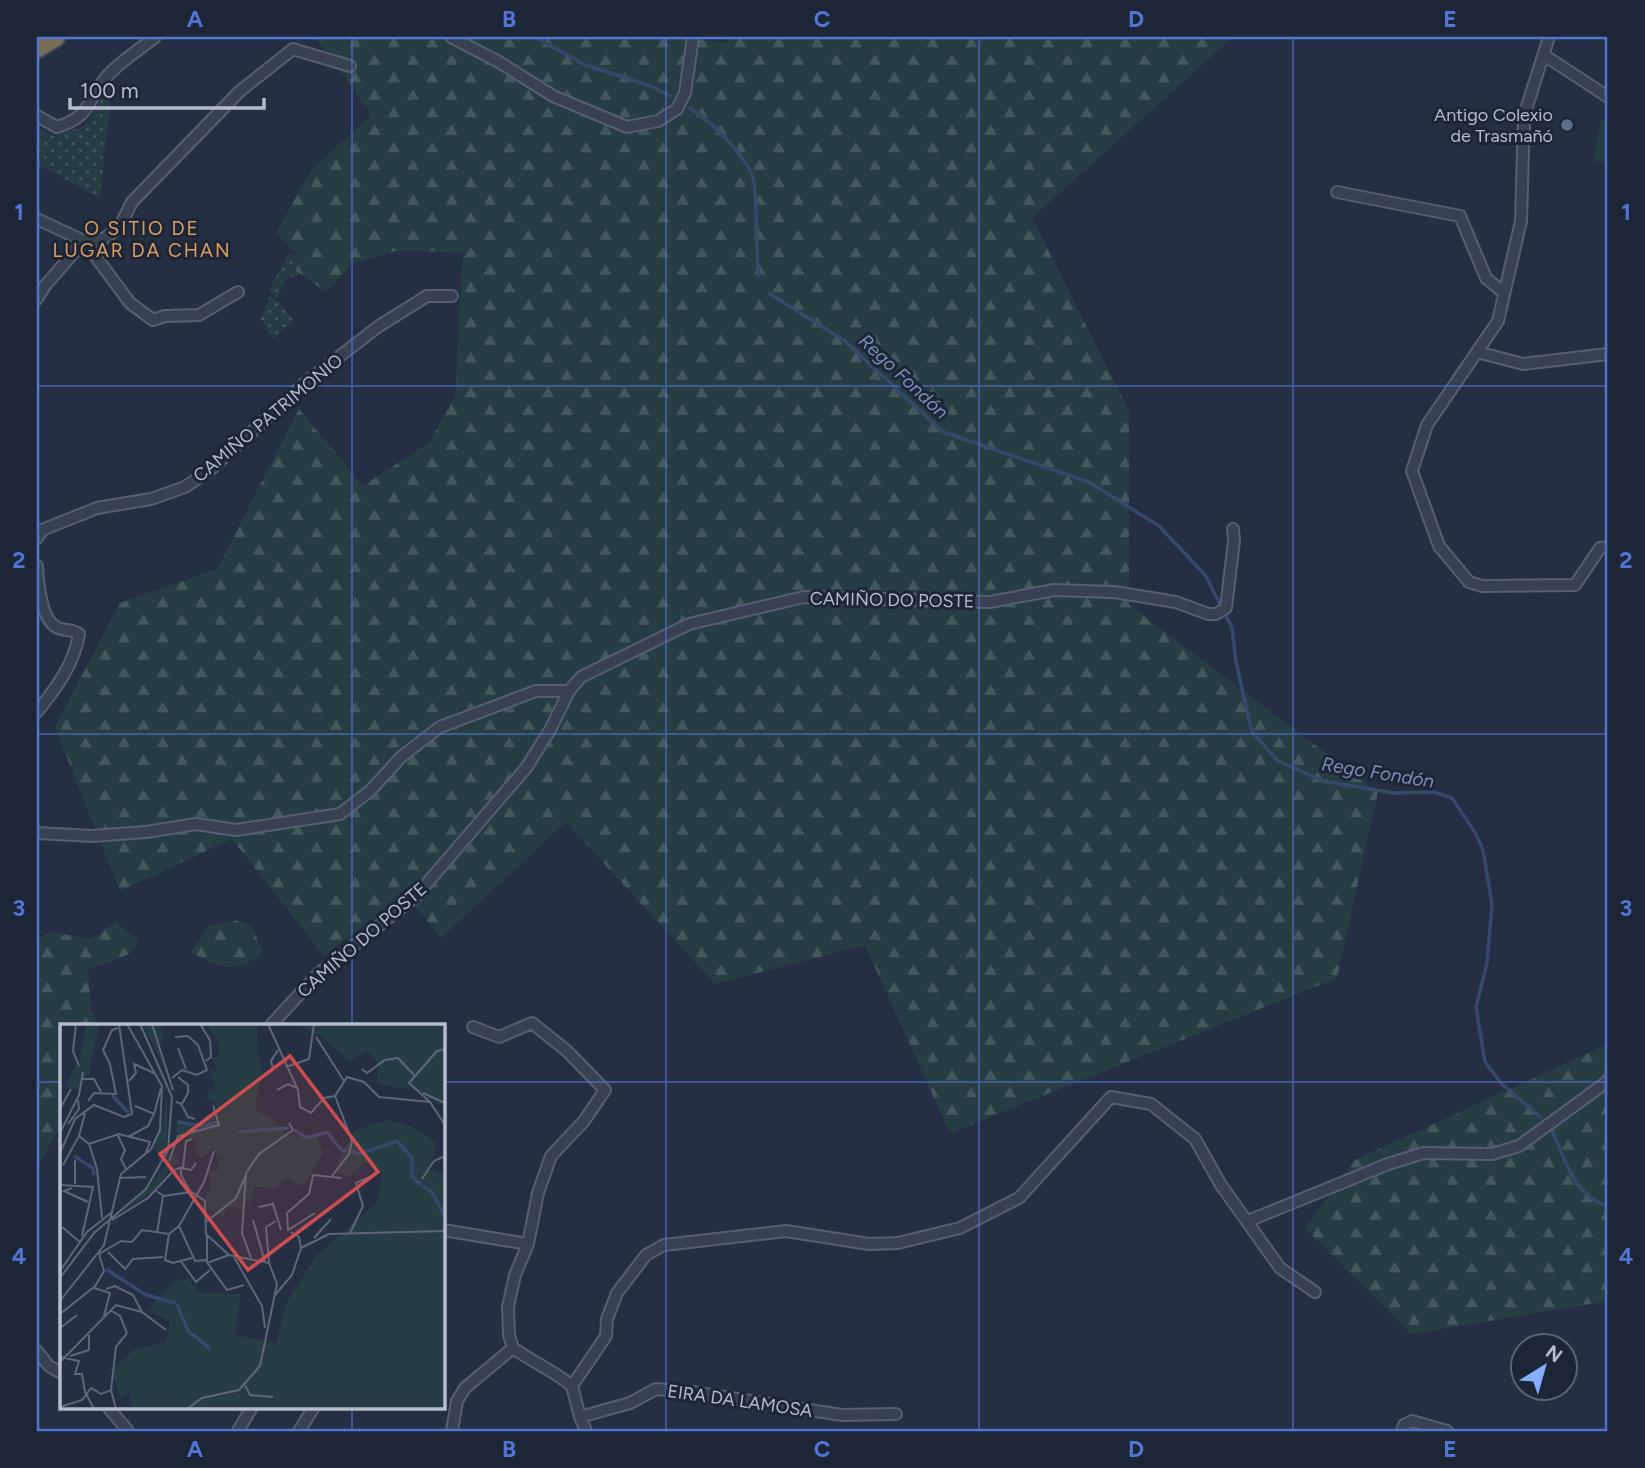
<svg xmlns="http://www.w3.org/2000/svg" width="1645" height="1468" font-family="Figtree,sans-serif">
<style>
.grass{fill:url(#grass-dots)}
.forest{fill:url(#forest-firs)}
.garden{fill:#263e43}
.lines{fill:none;stroke-linecap:round;stroke-linejoin:round}
.stream{stroke:#36486b;stroke-width:3.5}
.minor-casing{stroke:#565f6f;stroke-width:14}
.motorway-casing{stroke:#404959;stroke-width:23}
.minor{stroke:#384152;stroke-width:10}
.motorway{stroke:#796d55;stroke-width:19}
.grid{fill:none;stroke:#5274d4;stroke-width:2;stroke-opacity:0.55}
.service-dot{fill:#5c6f8a;stroke:#1d2637;stroke-width:2.5}
.labels{text-anchor:middle;stroke-width:6;stroke-linejoin:round;paint-order:stroke}
.poi-label{font-size:18px;fill:#b5bccc;stroke:#1d2637;text-anchor:end}
.street-label{font-size:18px;fill:#b5bccc;stroke:#1d2637}
.neighbourhood-label{font-size:19px;letter-spacing:2px;fill:#de9f5e;stroke:#1d2637}
.water-label{font-size:19px;font-style:italic;fill:#7b8fb6;stroke:#1d2637}
.inset-river{fill:none;stroke:#36486b;stroke-width:3.5}
.inset-road{fill:none;stroke:#5e677a;stroke-width:2}
.view{fill:#ce4d51;fill-opacity:0.15;stroke:#ce4d51;stroke-width:3.5}
.inset-edge{fill:none;stroke:#b5bccc;stroke-width:3.5}
.neatline{fill:none;stroke:#5274d4;stroke-width:2.5}
.grid-label{font-size:23px;text-anchor:middle;font-weight:bold;fill:#5274d4}
</style>
<defs>
<pattern id="grass-dots" width="8" height="8" patternUnits="userSpaceOnUse" patternTransform="scale(1.75)"><rect width="8" height="8" fill="#263e43"/><path d="M2 2h.1M6 6h.1" fill="none" stroke="#43585d" stroke-width="1.8" stroke-linecap="round"/></pattern>
<pattern id="forest-firs" width="22" height="20" patternUnits="userSpaceOnUse" patternTransform="scale(1.75)"><rect width="22" height="20" fill="#263e43"/><path d="M5 1l3.5 6h-7zM16 11l3.5 6h-7z" fill="#43585d"/></pattern>
</defs>
<rect width="100%" height="100%" fill="#242f43"/>
<path class="grass" d="M112,82L100,198L43,167L37,172V127L53,136L85,126Z
M289,254L300,258L296,271L299,273L295,279L289,275L280,287L282,289L277,298L269,290Z
M269,297L277,300L294,321L273,339L261,319Z"/>
<path class="forest" d="M316,37H682L726,43L727,37H1233L1032,218L1129,411V605L1378,792L1337,978L950,1133L865,945L715,984L566,822L441,938L405,894L324,956L232,839L120,891L55,727L120,603L217,569L299,409L363,486L430,442L455,395L463,253L399,250L352,264L326,292L296,271L300,258L276,233L311,170L371,115Z
M235,920L251,925L263,952C236,975 220,968 191,952L209,926Z
M116,922L139,941L129,954L88,970L91,1010L99,1025H61V1132L57,1131L37,1169V1100L41,1091L37,1087V939L49,932L91,939Z
M1608,1044V1301L1411,1334L1305,1228L1355,1160Z"/>
<path class="garden" d="M1601,119L1608,121V163L1594,161Z"/>
<g class="lines">
<path class="stream" d="M535,37L585,65L648,85L670,96
M690,108C710,121 750,158 754,182C758,213 755,245 759,276
M770,294L845,341L943,432L1089,482L1159,526L1205,575L1222,608
M1225,614L1232,628L1236,662L1252,732L1278,761L1323,781L1394,793L1434,792L1452,798L1476,834L1483,850L1492,904L1487,963L1476,1007L1485,1062L1502,1084L1540,1117
M1553,1133C1568,1166 1573,1193 1608,1207"/>
<g class="minor-casing">
<path id="minor" d="M451,37L499,62L553,96L627,127L658,121L677,109L685,93L693,37
M1549,37L1524,116L1521,221L1498,321L1427,425L1412,471L1439,546L1469,582L1482,586L1575,585L1600,548L1608,547
M1544,55L1608,97
M37,116L57,127C89,117 86,105 103,81C116,64 138,51 155,37
M1337,192L1460,216L1486,278L1504,293
M37,219L84,241L103,239L119,228L132,202L240,91L293,49L350,66
M37,299L44,287L84,241L130,303L153,320L165,316L199,315L238,292
M1477,352L1523,364L1608,354
M37,538L42,530L97,508L151,499L185,487L210,470L305,383L379,326L427,296H452
M37,566C38,583 41,621 58,628C65,631 72,629 79,634C74,665 56,688 37,712
M37,833L92,836L146,832L196,824L236,830L340,814L371,790L401,757L440,727L536,691H569
M271,1025L318,974L416,896L526,768L550,730L569,691L581,677L689,624L804,597L990,602L1054,590L1114,592L1176,602L1208,614H1216L1226,608L1234,541L1233,529
M473,1027L499,1037L532,1023L567,1051L605,1090L584,1121L551,1156L538,1193L528,1244L515,1275L508,1307L509,1335L513,1348
M1248,1221L1388,1164L1424,1153L1492,1154L1519,1146L1608,1081
M443,1230L528,1244
M37,1351L49,1366L61,1373
M108,1407L128,1431
M896,1414L842,1415L693,1392L656,1389L630,1403L580,1417L572,1386L606,1336L607,1319L617,1293L646,1255L664,1245L786,1231L869,1244L898,1243L960,1228L1019,1198L1111,1097L1151,1104L1195,1139L1221,1185L1280,1268L1315,1292
M580,1417L586,1431
M238,1431L252,1407
M299,1431L314,1407
M452,1431L457,1401L465,1388L513,1348C534,1363 553,1370 572,1386
M1402,1431L1404,1425L1412,1421L1447,1431"/>
</g>
<g class="motorway-casing">
<path id="motorway" d="M37,48L55,37"/>
</g>
<use href="#minor" class="minor"/>
<use href="#motorway" class="motorway"/>
</g>
<path class="grid" d="M352,37V1025M666,37V1431M979,37V1431M1293,37V1431M37,386H1608M37,734H1608M37,1082H61M443,1082H1608M352,1407V1431"/>
<circle class="service-dot" cx="1567" cy="125" r="7"/>
<g class="labels">
<g class="poi-label">
<text x="1553" y="121">Antigo Colexio<tspan x="1553" dy="21">de Trasmañó</tspan></text>
</g>
<g class="street-label">
<text transform="translate(268 418) rotate(-40)" y="6">CAMIÑO PATRIMONIO</text>
<text transform="translate(892 600) rotate(1)" y="6">CAMIÑO DO POSTE</text>
<text transform="translate(362 940) rotate(-41)" y="6">CAMIÑO DO POSTE</text>
<text transform="translate(740 1401) rotate(8)" y="6">EIRA DA LAMOSA</text>
</g>
<g class="neighbourhood-label">
<text x="142" y="235">O SITIO DE<tspan x="142" dy="22">LUGAR DA CHAN</tspan></text>
</g>
<g class="water-label">
<text transform="translate(904 376) rotate(43)" y="7">Rego Fondón</text>
<text transform="translate(1378 772) rotate(9)" y="7">Rego Fondón</text>
</g>
</g>
<g transform="translate(60 1024)">
<rect width="385" height="385" fill="#242f43"/>
<path d="M83,0H99L104,12L98,22L107,50ZM20,35L30,40V52L25,51L21,67L8,63L7,57ZM107,69V117L101,132L93,125L103,99ZM114,130L120,140L114,141L92,169L63,187L88,165Z" fill="#263e43"/>
<path d="M26,0H40L30,40L20,35ZM147,0H198L197,24L202,48L195,86L214,96L226,111H256L264,128L243,163L225,154L215,165L194,162L191,178L186,177L183,186L169,183L163,193L148,184L146,171L151,162L148,145L158,147L160,134L152,123L143,134L136,132V117L116,109L117,96L141,101L146,90H160L154,76L146,75L150,65H156L148,43L159,50L152,34L160,31L157,16ZM236,0H383L385,84L349,62L340,65L317,58L318,42L308,27L289,37L261,12ZM328,96L352,102L376,118L369,146L385,150V385H73L69,369L61,374L51,346L74,326L106,318L110,297L87,286L117,256L128,254L138,269L181,270L175,311L216,319L226,280L257,231L317,179L323,149L305,137L291,152L277,150L276,141L295,106Z" fill="#263e43"/>
<path class="inset-river" d="M52,71L69,89M118,98L142,102L158,98M234,106L247,114L267,108L281,126L287,127M179,108L229,104M291,127L299,130L337,117L352,134V153L361,161M14,132L33,144L34,151M362,162L372,168L385,193M46,245L86,271L116,279M117,280L128,307L151,325"/>
<path class="inset-road" d="M16,0L13,27L19,42M92,0L113,66M140,0L150,16L151,33L146,37M208,0L238,66L240,83L251,89L264,74L275,72M256,13L284,57M118,24L126,45M226,43L249,35L254,0M213,45L211,37L218,26M302,45L307,49L325,36L338,34L354,51M112,54L122,46L137,51L147,46L138,21L128,12L115,13M23,55H34L41,68M69,57L76,49L74,40L94,49M217,66L228,60L237,64M363,69L385,79M275,72L287,53L304,58L319,73L370,78L385,101M28,77L34,69L56,70L50,40L43,26L52,6L58,4M116,78L122,80L128,69V61L118,53M370,78L349,59L377,27L385,25M121,80L128,93L135,95M75,82L94,90L101,64M0,85L11,65M8,100L19,85L18,76M0,109L19,71L23,48M57,110L65,126L61,135L66,145M19,112L29,120L59,110L90,118L86,128M68,113L88,102L94,90M29,120L37,145L42,194M0,129L15,95L34,81L64,93L72,90L59,0M109,137L118,112L159,101L153,81M136,139L131,146L121,144V151L130,167L145,177L146,211M3,141L19,112L25,89M272,152L289,130L292,117L275,72M60,154L86,153M362,155L374,137L385,132M15,160V136M0,161L34,163M12,164L4,167L28,178M96,167L104,172L130,168M199,183L213,180L221,206M255,189L228,206L227,189L249,170L253,151L281,154M52,196L88,174L114,146L123,143L126,117L132,115M193,196L205,238M146,198L176,174L186,151M119,202L144,158L154,127M2,203L20,218M97,209L103,172M290,209L303,182L296,159L314,151M109,210L105,236L113,239L132,234M22,212L33,163M254,214L271,195M241,224L269,210L385,207M48,228L65,245L73,235L103,233M174,233L202,282L205,304M191,234L182,209L186,149L199,130L233,106L229,99M120,236L136,258L150,246M146,237L167,266L184,261M147,239L169,231M209,239L206,203L216,197M0,247L27,208L51,189M0,254L34,209L86,165L108,126L112,73L80,0M46,265L55,262L73,271L82,288L106,306M215,271L232,251L241,224L239,213L231,208M0,277L44,221L61,150L91,125L100,106L102,62L67,0M50,286L60,292L67,309L56,323L51,366M0,290L34,263M44,292L50,269L34,264L44,247L39,230L61,217L72,218L82,206L109,210L119,202L135,237L147,236V211L169,231L209,239L217,260L200,342L179,366L142,374L127,385M0,304L17,291M10,332L29,326V311M0,333L19,337L15,350H22L25,368L34,385M0,338L56,281L82,288M185,361L190,371L213,373M0,383L22,376L31,364L41,370L51,366L56,385"/>
<path class="view" d="M230,32L318,148L188,246L100,130Z"/>
<rect width="385" height="385" class="inset-edge"/>
</g>
<rect width="1645" height="1468" fill="none" stroke="#1d2637" stroke-width="77"/>
<g transform="translate(1544 1367) rotate(37)"><circle r="33" fill="#1d2637" stroke="#5a6273" stroke-width="2"/>
<path d="M0-5L12 26L0 18L-12 26Z" fill="#87adff"/>
<text y="-10" font-size="19" font-weight="bold" text-anchor="middle" fill="#b5bccc">N</text>
</g>
<path d="M70 98v10h194v-10" fill="none" stroke="#b5bccc" stroke-width="3.5"/>
<text x="80" y="98" font-size="21" fill="#b5bccc" stroke="#1d2637" stroke-width="5" paint-order="stroke">100 m</text>
<rect x="38" y="38" width="1568" height="1392" class="neatline"/>
<g class="grid-label">
<text x="195" y="27">A</text>
<text x="509" y="27">B</text>
<text x="822" y="27">C</text>
<text x="1136" y="27">D</text>
<text x="1450" y="27">E</text>
<text x="19" y="220">1</text>
<text x="1626" y="220">1</text>
<text x="19" y="568">2</text>
<text x="1626" y="568">2</text>
<text x="19" y="916">3</text>
<text x="1626" y="916">3</text>
<text x="19" y="1264">4</text>
<text x="1626" y="1264">4</text>
<text x="195" y="1457">A</text>
<text x="509" y="1457">B</text>
<text x="822" y="1457">C</text>
<text x="1136" y="1457">D</text>
<text x="1450" y="1457">E</text>
</g>
</svg>
